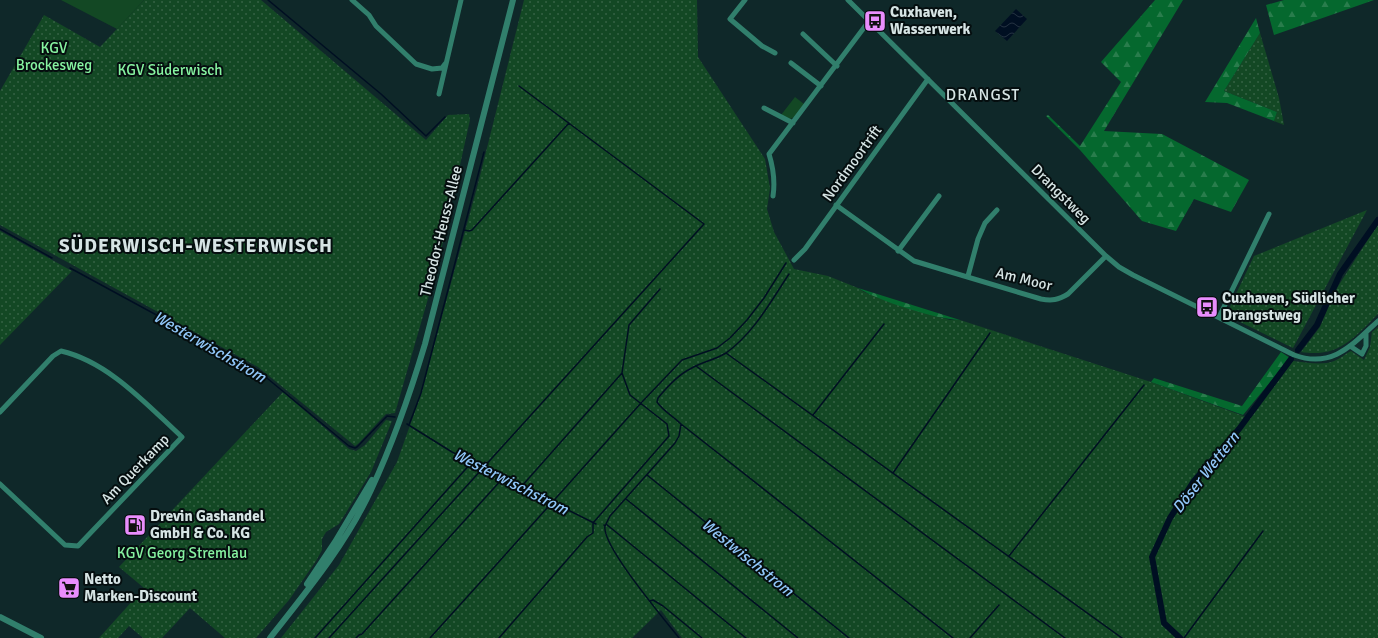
<svg xmlns="http://www.w3.org/2000/svg" width="1378" height="638" font-family="Signika,sans-serif">
<style>
.grass{fill:url(#grass-dots)}
.forest{fill:url(#forest-firs)}
.park{fill:#134824}
.water{fill:url(#water-waves)}
.lines{fill:none;stroke-linecap:round;stroke-linejoin:round}
.stream{stroke:#000f22;stroke-width:1.5}
.canal{stroke:#000f22;stroke-width:6}
.minor{stroke:#317f6c;stroke-width:5}
.tertiary{stroke:#317f6c;stroke-width:6}
.labels{text-anchor:middle;stroke-width:4;stroke-linejoin:round;paint-order:stroke}
.poi-label{font-size:15px;font-weight:bold;fill:#d6e4e4;stroke:#050e0f;text-anchor:start}
.park-label{font-size:15px;fill:#87f4a1;stroke:#050e0f}
.street-label{font-size:15px;fill:#d6e4e4;stroke:#050e0f}
.neighbourhood-label{font-size:16px;letter-spacing:1px;fill:#d6e4e4;stroke:#050e0f}
.water-label{font-size:16px;font-style:italic;fill:#90c6f9;stroke:#050e0f}
.district-label{font-size:19px;font-weight:bold;letter-spacing:1px;fill:#d6e4e4;stroke:#050e0f}
</style>
<defs>
<pattern id="grass-dots" width="8" height="8" patternUnits="userSpaceOnUse"><rect width="8" height="8" fill="#134824"/><path d="M2 2h.1M6 6h.1" fill="none" stroke="#356244" stroke-width="1.8" stroke-linecap="round"/></pattern>
<pattern id="forest-firs" width="22" height="20" patternUnits="userSpaceOnUse"><rect width="22" height="20" fill="#05682e"/><path d="M5 1l3.5 6h-7zM16 11l3.5 6h-7z" fill="#297d4c"/></pattern>
<pattern id="water-waves" width="16" height="10" patternUnits="userSpaceOnUse"><rect width="16" height="10" fill="#000f22"/><path d="M0 5q4-4 8 0t8 0" fill="none" stroke="#243242"/></pattern>
</defs>
<rect width="100%" height="100%" fill="#0f2829"/>
<path class="grass" d="M144,0H261L426,140L448,115L469,114L470,120L438,264L395,413L386,414L382,418L359,443L355,446L258,367L0,225V91L44,15L100,47Z
M524,0H697L698,57L765,159L770,188L767,209L774,232L794,269L828,276L858,288L864,292L902,306L950,320H960L1151,382L1249,418L1293,361C1305,362 1322,366 1334,361C1340,359 1345,354 1351,351L1364,360L1370,347L1372,332L1378,327V638H682L661,610L632,638H281L339,565L397,462L420,397L478,184Z
M1260,33L1279,98L1284,125L1274,121L1277,112L1224,91Z
M1367,210L1293,348L1226,315L1254,256Z
M1378,224V314C1353,339 1338,358 1301,352L1320,327L1335,291Z
M0,231L72,271L0,345Z
M283,392L349,449L356,451L365,445L386,420L392,421L371,472L339,524L326,532L322,539V550L316,561L289,600L256,638H225L190,608L162,638H143L129,626L118,638H99L144,588L119,567Z"/>
<path class="forest" d="M1155,0H1183L1104,131L1162,134L1249,180L1231,212L1194,199L1176,231L1142,221L1080,150L1046,116L1048,115L1080,146L1121,82L1101,62Z
M1284,0H1374L1274,35L1266,5Z
M1256,18L1260,33L1224,91L1277,112L1274,121L1227,103L1205,102Z
M858,288L960,320C938,320 876,300 858,288Z
M1281,352L1290,358L1243,415L1151,382L1154,378L1242,406Z"/>
<path class="park" d="M61,0H144L117,29Z
M795,97L804,104L795,117L790,119L781,115Z"/>
<path class="water" d="M1016,9L1027,19L1007,41L995,31Z"/>
<g class="lines">
<path class="stream" d="M268,0L381,94L426,136L445,117
M0,229L52,258
M464,230L469,231L472,230L569,123
M70,268L256,369L349,446L355,448L357,447L387,416L395,417
M726,353L1122,638
M696,366L1065,638
M813,415L884,324
M407,424L452,452L596,524
M681,424L953,638
M409,425L421,393L484,152
M893,473L990,333
M647,475L849,638
M521,487L622,373
M626,499L798,638
M606,524L746,638
M604,525L605,526L610,516L675,443L679,436L681,424C673,416 663,411 657,402L658,398C667,387 678,375 690,369C701,362 715,360 726,353C754,333 771,301 789,274
M605,526C601,545 665,620 679,638
M1009,556L1144,385
M650,601L653,600L663,606L702,638
M315,638L472,462
M329,638L704,224L519,86
M356,638L359,635L362,634L503,478
M430,638L505,555L641,403L682,360L717,348L730,338L747,320L764,298L786,263
M499,638L587,537L593,533V523L669,436L667,424L630,395L622,373L629,325L660,289
M970,638L999,605
M1184,638L1263,531"/>
<path class="canal" d="M1298,350L1317,325L1340,274L1378,220
M1180,638L1164,623L1152,557L1170,518L1194,481L1239,429L1291,359"/>
<path class="minor" d="M352,0L369,15L376,26L416,64L432,69L442,68L445,64
M745,0L730,19L762,46L775,53
M848,0L1106,256L1119,267L1133,275L1294,355C1332,369 1352,345 1378,321
M803,34L837,66
M791,63L821,86
M439,94L461,0
M764,108L793,123
M773,196C775,183 773,167 769,154L869,21
M836,205L914,261L1041,299C1052,301 1058,300 1068,294L1106,256
M898,251L939,196
M794,260L805,249L928,79
M968,276L978,239L985,223L997,210
M1219,317L1269,214
M1350,346L1362,354L1366,346V333
M0,412L53,356L61,351C109,362 147,405 182,437L78,546L65,545L0,484"/>
<path class="tertiary" d="M307,584L335,542L372,480
M0,617L41,638
M270,638C307,591 346,544 371,490C393,443 410,394 425,344L513,0"/>
</g>
<defs>
<g id="bus-square" transform="scale(1.15)"><rect x="-9" y="-9" width="18" height="18" rx="4" fill="#e98dfd" stroke="#050e0f"/><path d="M-5-6H5V4H4V6H2V4H-2V6H-4V4H-5ZM-3.5-4V0h7V-4ZM-3.5 1.2v1.5H-2V1.2ZM2 1.2v1.5H3.5V1.2Z" fill="#111"/></g>
<g id="fuel-square" transform="scale(1.15)"><rect x="-9" y="-9" width="18" height="18" rx="4" fill="#e98dfd" stroke="#050e0f"/><path d="M-5.5-6h7V0h2V4h1.3V-2.5L3-4.5l.8-.8L6-3V5H2.5V1h-1V6h-7ZM-4.2-4.7v3.2H.2V-4.7Z" fill="#111"/></g>
<g id="supermarket-square" transform="scale(1.15)"><rect x="-9" y="-9" width="18" height="18" rx="4" fill="#e98dfd" stroke="#050e0f"/><path d="M-6-5.5h2.5l.6 2H6L4.5 2H-2.5L-4.4-4H-6ZM-1.5 3.2a1.3 1.3 0 1 0 .1 0ZM3 3.2a1.3 1.3 0 1 0 .1 0Z" fill="#111"/></g>
</defs>
<g fill-rule="evenodd">
<use href="#bus-square" x="875" y="21"/>
<use href="#bus-square" x="1207" y="307"/>
<use href="#fuel-square" x="135" y="525"/>
<use href="#supermarket-square" x="69" y="588"/>
</g>
<g class="labels">
<g class="poi-label">
<text x="890" y="17">Cuxhaven,<tspan x="890" dy="17">Wasserwerk</tspan></text>
<text x="1222" y="303">Cuxhaven, Südlicher<tspan x="1222" dy="17">Drangstweg</tspan></text>
<text x="150" y="521">Drevin Gashandel<tspan x="150" dy="17">GmbH &amp; Co. KG</tspan></text>
<text x="84" y="584">Netto<tspan x="84" dy="17">Marken-Discount</tspan></text>
</g>
<g class="park-label">
<text x="54" y="53">KGV<tspan x="54" dy="17">Brockesweg</tspan></text>
<text x="170" y="75">KGV Süderwisch</text>
<text x="182" y="558">KGV Georg Stremlau</text>
</g>
<g class="street-label">
<text transform="translate(852 163) rotate(-54)" y="5">Nordmoortrift</text>
<text transform="translate(1061 194) rotate(45)" y="5">Drangstweg</text>
<text transform="translate(441 231) rotate(-76)" y="5">Theodor-Heuss-Allee</text>
<text transform="translate(1024 279) rotate(14)" y="5">Am Moor</text>
<text transform="translate(135 469) rotate(-46)" y="5">Am Querkamp</text>
</g>
<g class="neighbourhood-label">
<text x="983" y="100">DRANGST</text>
</g>
<g class="water-label">
<text transform="translate(210 346) rotate(30)" y="6">Westerwischstrom</text>
<text transform="translate(1205 472) rotate(-52)" y="6">Döser Wettern</text>
<text transform="translate(511 481) rotate(27)" y="6">Westerwischstrom</text>
<text transform="translate(748 557) rotate(39)" y="6">Westwischstrom</text>
</g>
<g class="district-label">
<text x="196" y="252">SÜDERWISCH-WESTERWISCH</text>
</g>
</g>
</svg>
